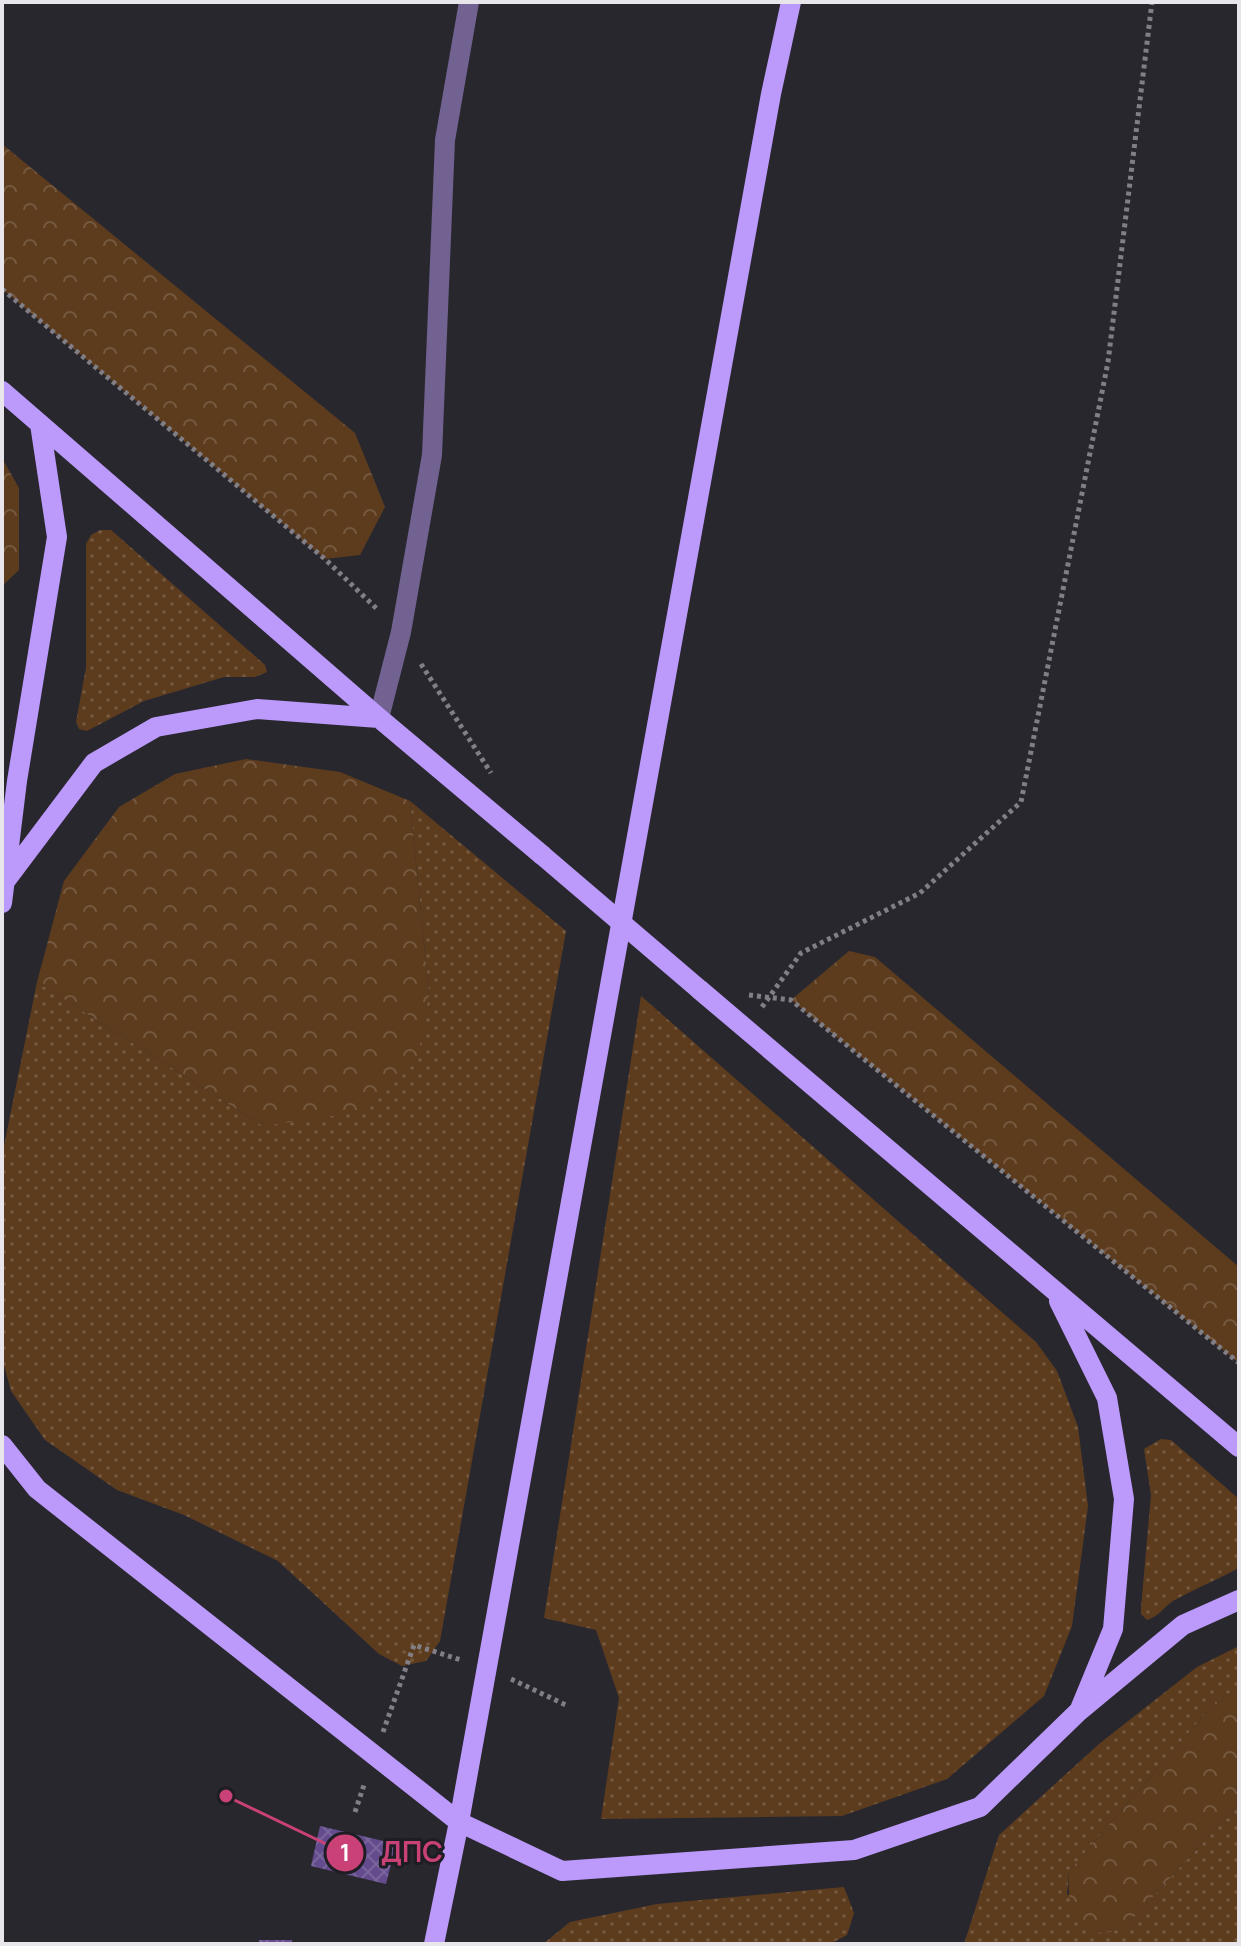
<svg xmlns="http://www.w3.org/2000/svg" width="1241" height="1946" font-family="Manrope,sans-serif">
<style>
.grass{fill:url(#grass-dots)}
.forest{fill:url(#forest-crowns)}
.building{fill:url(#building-cross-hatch)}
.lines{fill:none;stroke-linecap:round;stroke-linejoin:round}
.path{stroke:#817f85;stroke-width:5;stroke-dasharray:4 4;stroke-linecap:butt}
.minor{stroke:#726291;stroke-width:20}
.primary{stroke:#bc9afc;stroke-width:20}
.primary-bridge{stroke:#bc9afc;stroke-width:20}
.leader{fill:none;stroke:#ca4178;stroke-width:3}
.callout-dot{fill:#ca4178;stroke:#1f1d24;stroke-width:3}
.mark-label{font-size:24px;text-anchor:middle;font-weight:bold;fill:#fff}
.callout-label{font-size:28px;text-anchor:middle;font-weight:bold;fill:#ca4178;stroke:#1f1d24;stroke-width:6;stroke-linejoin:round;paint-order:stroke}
</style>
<defs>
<pattern id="grass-dots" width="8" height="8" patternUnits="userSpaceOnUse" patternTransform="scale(2)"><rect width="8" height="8" fill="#5d3c1e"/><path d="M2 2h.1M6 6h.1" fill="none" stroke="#74583f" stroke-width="1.8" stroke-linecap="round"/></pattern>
<pattern id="forest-crowns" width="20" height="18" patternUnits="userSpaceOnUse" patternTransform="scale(2)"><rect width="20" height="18" fill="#5d3c1e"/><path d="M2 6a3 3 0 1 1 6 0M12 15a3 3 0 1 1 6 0" fill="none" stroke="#74583f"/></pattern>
<pattern id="building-cross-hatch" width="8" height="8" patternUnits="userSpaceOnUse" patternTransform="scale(2)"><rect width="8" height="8" fill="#634b8d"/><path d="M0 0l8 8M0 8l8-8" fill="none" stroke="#79659d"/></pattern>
</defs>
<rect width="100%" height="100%" fill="#29272e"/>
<path class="grass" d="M100,530H111L265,665L267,672L255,677H224L144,701L87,731L79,729L76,722L86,668V544L91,535Z
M410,801L566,931L440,1641L426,1661L402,1666L379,1654L278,1561L184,1515L117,1490L45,1440L11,1391L2,1358V1156L37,982L263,1126L429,994Z
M641,996L1036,1342L1057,1371L1078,1427L1088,1506L1072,1626L1044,1696L947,1779L842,1816L601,1819L619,1698L596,1630L544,1618Z
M1161,1439L1171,1440L1239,1499V1568C1217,1580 1194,1589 1173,1601C1164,1607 1158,1617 1147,1620L1141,1614V1608L1151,1495L1144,1449Z
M1239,1646V1688L1216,1701L1069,1871L1067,1894L1127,1925L1239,1803V1944H964L999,1835L1099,1744L1197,1667Z
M844,1887L854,1913L847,1935L830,1944H543L570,1922L657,1904Z"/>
<path class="forest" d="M2,144L355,433L385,507L360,555L325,559L2,289Z
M2,458L19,488V570L2,586Z
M246,759L340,772L410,801L429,994L417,1062L353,1113L263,1126L37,982L64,881L119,807L175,774Z
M849,951L875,957L1239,1267V1363L791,1000Z
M1239,1688V1803L1127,1925L1110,1932L1093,1933C1071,1914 1067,1900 1069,1871L1216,1701Z"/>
<path class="building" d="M320,1826L396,1844L386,1884L311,1866Z
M259,1940H292V1944H259Z"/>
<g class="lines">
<path class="path" d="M2,289L325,559L377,609
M421,664L491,773
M749,995L791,1000L1239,1363
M762,1007L801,953L920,893L1021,802L1108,362L1152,2
M511,1679L568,1706
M383,1732L414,1645L461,1660
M355,1812L365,1782"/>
<path class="minor" d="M379,718L401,632L432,455L445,140L469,2"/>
<path class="primary" d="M2,391L379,718L542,855
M6,880L94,763L156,727L257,709L379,718
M2,903L17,781L57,537L40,424
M700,990L1239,1447
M1059,1301L1107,1398L1124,1499L1113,1629L1080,1709
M2,1445L37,1489L459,1822L562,1871L854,1850L980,1807L1078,1712L1183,1625L1239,1600
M434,1944L459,1822L771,94L791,2"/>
<path class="primary-bridge" d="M542,855L700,990"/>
</g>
<path class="leader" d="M226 1796L345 1853"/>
<g class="callout-dot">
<circle cx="226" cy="1796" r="8"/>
<circle cx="345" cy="1853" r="20"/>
</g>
<g class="mark-label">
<text x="345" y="1861">1</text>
</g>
<g class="callout-label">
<text x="412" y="1862">ДПС</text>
</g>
<rect width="1241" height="1946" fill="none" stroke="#e8e6eb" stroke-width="8"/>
</svg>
